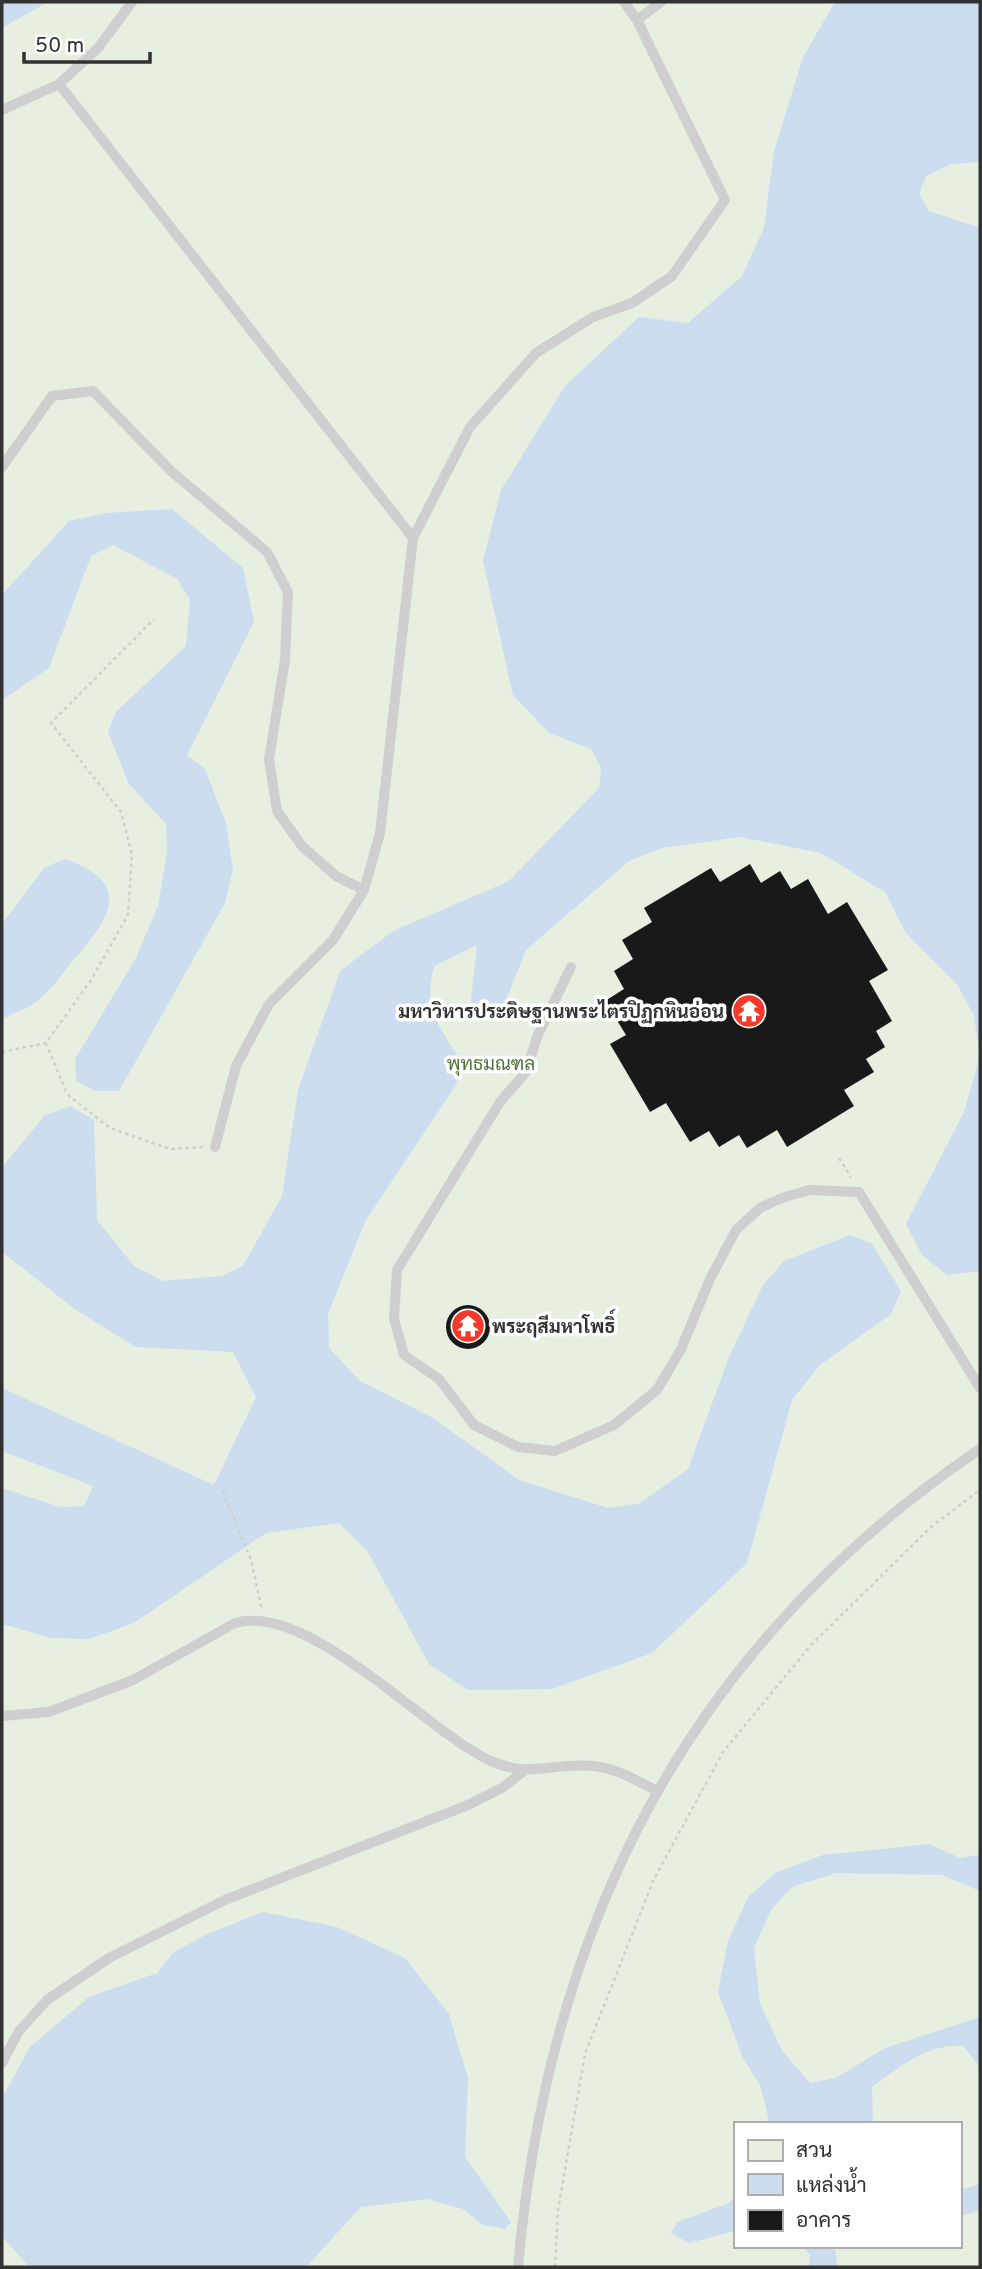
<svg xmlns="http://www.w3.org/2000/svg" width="982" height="2269" font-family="Overpass,Sarabun,sans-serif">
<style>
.green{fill:#e6efe0;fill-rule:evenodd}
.water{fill:#ccddf0}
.building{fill:#191919}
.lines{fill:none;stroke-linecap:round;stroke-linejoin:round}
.path{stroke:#cfcfcf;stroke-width:2.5;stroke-dasharray:3.5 3.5;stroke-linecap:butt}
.lane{stroke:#cfcfcf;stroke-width:10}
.labels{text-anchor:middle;stroke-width:7;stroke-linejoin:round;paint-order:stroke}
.poi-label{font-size:19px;font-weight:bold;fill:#323232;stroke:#fff;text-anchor:end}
.park-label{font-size:19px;fill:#4e733b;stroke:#fff}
</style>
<rect width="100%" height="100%" fill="#fff"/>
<path class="green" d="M2,2H980V2267H2ZM735,2124H959V2246H735Z"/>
<path class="water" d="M2,2H48L2,28Z
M835,2H980V162L951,164L926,176L919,194L929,211L980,228V1056L974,1016L957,984L905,932L886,893L821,853L740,837L662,848L629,861L526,950L502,1010L483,1019L470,1010L477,945L434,966C423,1011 438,1024 461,1061L456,1085L366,1220L328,1314L329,1348L360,1381L433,1418L519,1480L608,1508L639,1504L688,1469L729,1357L763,1285L784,1261L850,1235L871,1243L901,1291L891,1314L820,1365L792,1400L747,1563L652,1653L552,1689L468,1690L429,1664L368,1552L339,1523L266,1533L134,1623L89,1639L52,1638L2,1624V1488L60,1507L84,1506L93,1486L2,1451V1388L214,1485L256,1397L233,1352L136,1347L76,1310L2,1252V1167L45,1115L70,1106L94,1120L97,1220L134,1266L163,1281L222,1276L243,1266L282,1196L298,1090L340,971L393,931L509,881L599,788L601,768L591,749L549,733L513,695L483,561L501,490L565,386L639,317L688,323L742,276L764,228L774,151L803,57Z
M172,509L243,568L254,622L187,755L205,769L226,823L233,870L225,903L119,1091H95L76,1081L75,1059L136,958L158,906L167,852L166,824L129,784L108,732L116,712L186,646L190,600L177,579L113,545L91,556L49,668L2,700V595L69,521L107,513Z
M64,859C132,882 113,915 75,958C64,971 53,988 40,999C30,1008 14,1013 2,1019V924L44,868Z
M980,1056V1271L947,1275L922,1255L906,1224L964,1112Z
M929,1844L960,1858L979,1855L980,1891L942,1875L836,1873L792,1887L771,1910L754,1948L760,2004L783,2052L810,2083L836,2078L885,2048L980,2017V2074L977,2063L963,2046C926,2044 902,2066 872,2087L873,2124H770L760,2085L743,2058L718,1992L728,1941L748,1897L777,1872L823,1855Z
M263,1912L337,1927L405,1958L449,2014L468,2078L465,2157L511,2222L505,2229L483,2225L463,2209L427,2199L361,2207L306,2267H29L2,2236V2098L30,2047L89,1997L157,1973L174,1952L205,1935Z
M980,2184V2210L959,2217V2185L964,2189Z
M735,2196V2231L689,2243L671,2233L677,2222L729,2203Z
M802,2246H834L838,2267H809L810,2255Z"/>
<path class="building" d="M750,864L761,883L780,871L791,889L808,879L828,914L847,902L888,970L869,981L892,1021L876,1031L885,1047L866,1059L874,1072L844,1090L854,1106L787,1147L777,1130L747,1148L739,1135L719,1147L709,1131L690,1142L666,1103L650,1112L610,1044L626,1035L605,1001L624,989L614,971L633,959L622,940L652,922L644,908L711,868L720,882Z
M446 1327a22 22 0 1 1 44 0a22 22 0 1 1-44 0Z"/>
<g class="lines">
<path class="path" d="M46,1043L67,1094L110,1128L170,1149L203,1147
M2,1052L46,1043L91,980L128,915L132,854L121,812L51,723L154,619
M839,1158L851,1177
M223,1491L251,1560L262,1610
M555,2267L558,2210L585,2054L653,1881L723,1752L811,1645L931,1527L980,1490"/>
<path class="lane" d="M637,20L661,2
M59,84L413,538L380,833L364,890L333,940L269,1004L236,1066L215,1147
M2,110L59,84L98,48L132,2
M2,467L52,396L93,391L171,471L267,552L288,592L285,660L269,759L277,811L302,846L336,876L364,890
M413,538L470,427L536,353L593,317L632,303L672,276L725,200L637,20L624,2
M571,967L537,1037L526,1072L500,1102L397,1270L394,1319L404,1355L439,1379L474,1425L518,1447L555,1451L614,1425L657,1390L681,1349L710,1279L736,1230L760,1208L782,1198L809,1190L859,1192L980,1388
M2,1716L49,1712L133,1680L235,1623C307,1603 420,1724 483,1757C528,1781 549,1762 593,1766C616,1768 636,1780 657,1791
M2,2063L19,2031L47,2000L109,1958L225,1900L468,1805L502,1788L524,1771
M518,2267C549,1922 689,1646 980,1449"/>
</g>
<defs>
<g id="temple-disc" transform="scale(1.75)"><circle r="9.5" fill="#f2392c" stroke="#fff"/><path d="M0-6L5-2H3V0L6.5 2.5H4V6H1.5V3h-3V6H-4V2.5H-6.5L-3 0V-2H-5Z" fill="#fff"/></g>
</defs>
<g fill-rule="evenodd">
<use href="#temple-disc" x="749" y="1011"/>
<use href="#temple-disc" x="468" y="1326"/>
</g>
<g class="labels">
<g class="poi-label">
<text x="724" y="1018">มหาวิหารประดิษฐานพระไตรปิฏกหินอ่อน</text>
<text x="492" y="1333" text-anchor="start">พระฤสีมหาโพธิ์</text>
</g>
<g class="park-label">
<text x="491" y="1070">พุทธมณฑล</text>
</g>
</g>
<rect width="982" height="2269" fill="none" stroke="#323232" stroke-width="7"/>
<rect x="734" y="2122" width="228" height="126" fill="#ffffff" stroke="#adadad" stroke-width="2"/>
<rect x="748" y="2140" width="35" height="21" fill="#e6efe0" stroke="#adadad" stroke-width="2"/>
<text x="796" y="2157" font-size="21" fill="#323232">สวน</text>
<rect x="748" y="2174" width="35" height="21" fill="#ccddf0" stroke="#adadad" stroke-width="2"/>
<text x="796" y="2192" font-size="21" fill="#323232">แหล่งน้ำ</text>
<rect x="748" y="2210" width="35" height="21" fill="#191919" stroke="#adadad" stroke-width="2"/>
<text x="796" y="2227" font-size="21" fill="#323232">อาคาร</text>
<path d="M24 52v10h126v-10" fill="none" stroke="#323232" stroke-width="3.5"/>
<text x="35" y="52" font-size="21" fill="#323232" stroke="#ffffff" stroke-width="5" paint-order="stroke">50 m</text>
</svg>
